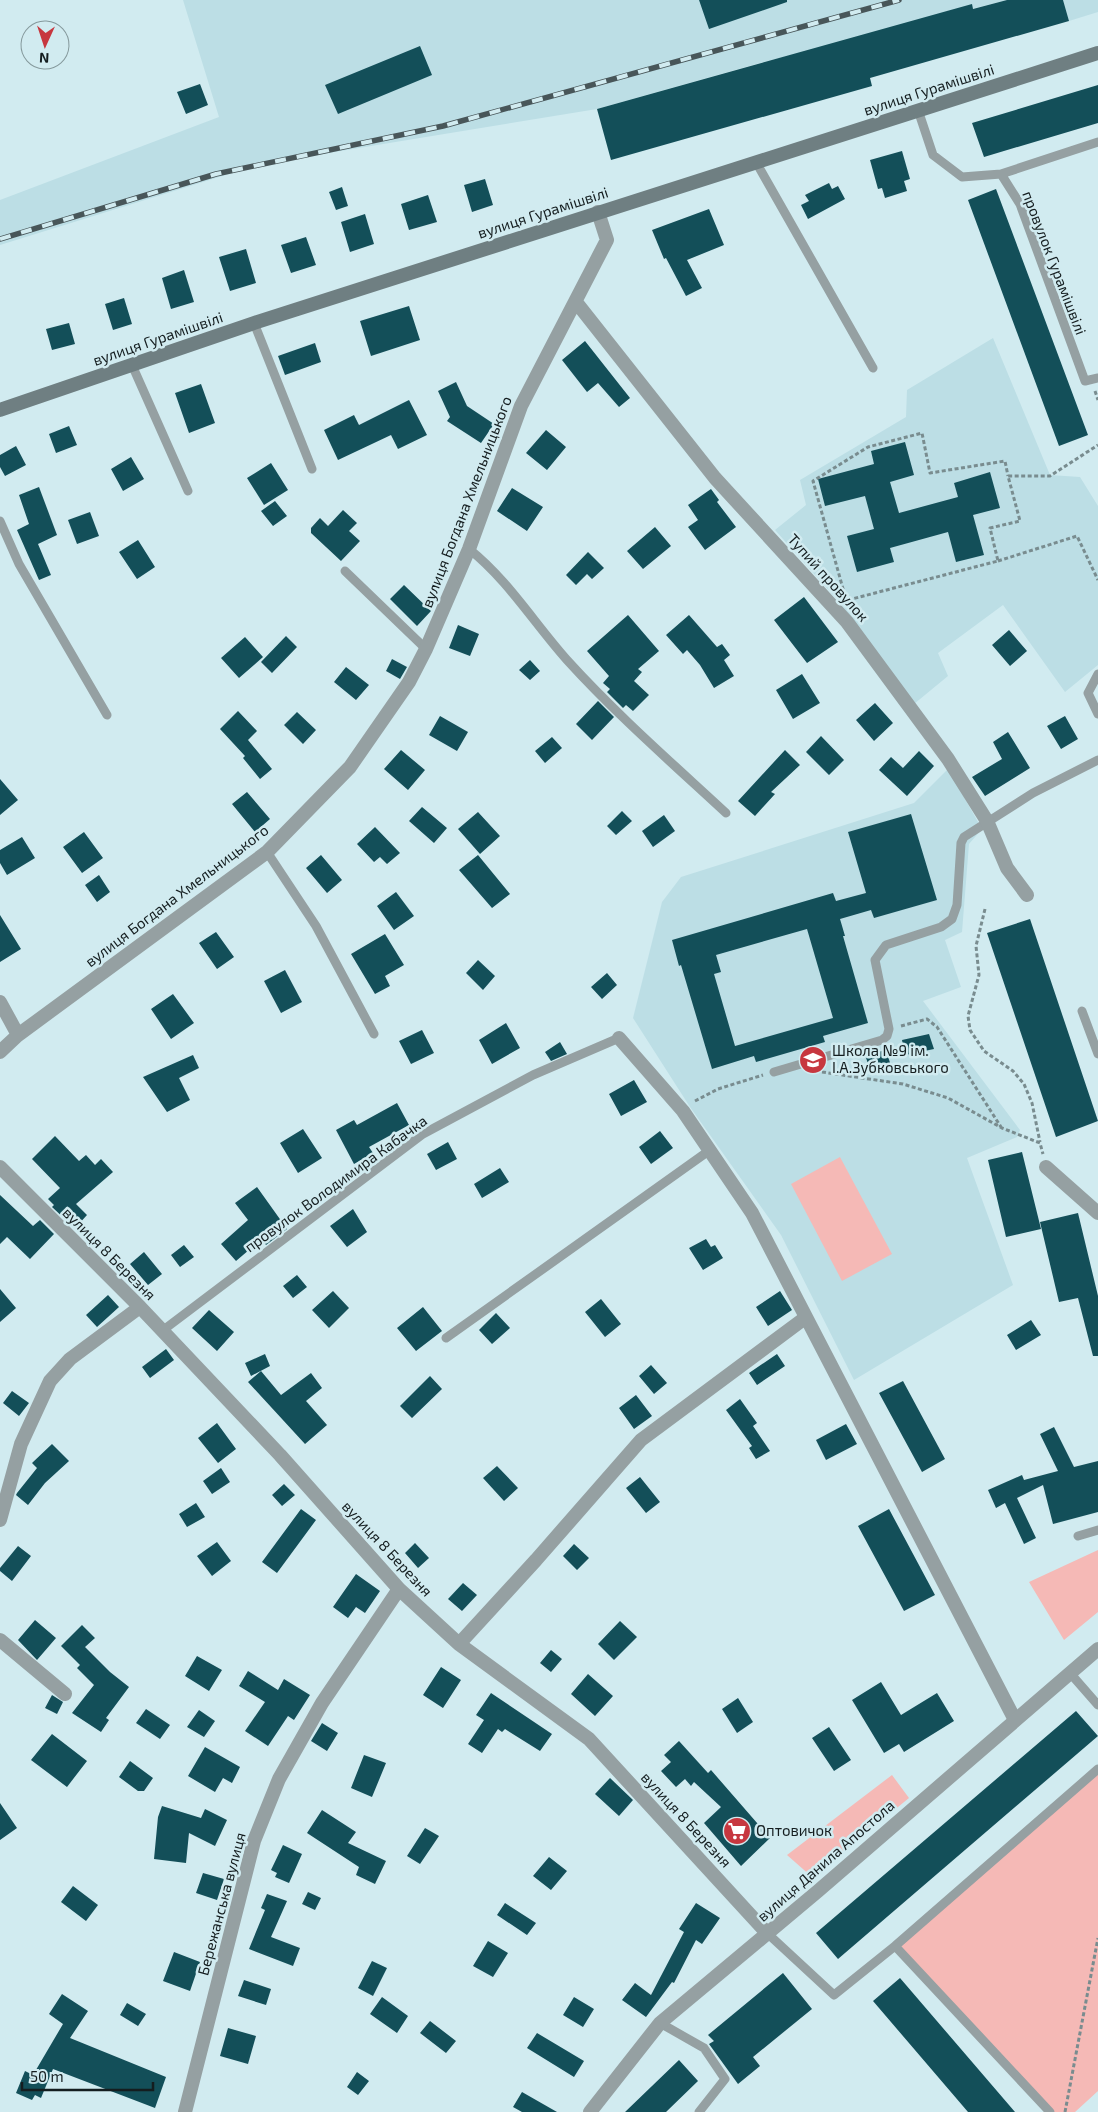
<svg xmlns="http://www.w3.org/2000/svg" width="1098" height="2112" font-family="'Exo 2',sans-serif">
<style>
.built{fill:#bcdee5}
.green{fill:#f5b9b6}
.building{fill:#134f59;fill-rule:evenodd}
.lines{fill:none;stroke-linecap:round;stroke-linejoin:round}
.path{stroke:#798c8f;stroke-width:3;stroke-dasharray:4 2.5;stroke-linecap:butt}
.service{stroke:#95a0a2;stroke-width:9}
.minor{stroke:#95a0a2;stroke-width:14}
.tertiary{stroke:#95a0a2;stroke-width:14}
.secondary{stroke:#6f7f82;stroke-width:14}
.rail-casing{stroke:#485659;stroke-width:5.5}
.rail{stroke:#d1ebf0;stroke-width:4;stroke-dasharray:11;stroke-linecap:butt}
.labels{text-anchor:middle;stroke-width:5;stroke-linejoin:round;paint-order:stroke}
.street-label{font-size:15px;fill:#141d1f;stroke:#d1ebf0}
.poi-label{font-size:15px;fill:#141d1f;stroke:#d1ebf0;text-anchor:start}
</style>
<rect width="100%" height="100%" fill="#d1ebf0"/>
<path class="built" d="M183,0H1007L760,63L597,109L261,164L0,245V200L219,117Z
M1063,0H1098V12L1069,21Z
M993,338L1050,475L1080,477L1098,506V665L1065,692L1003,605L938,653L948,676L914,704L840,603L775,530L806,505L800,480L906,417L907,390Z
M948,769L982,829L969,844L962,932L945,940L961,987L923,1001L1020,1130L1017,1137L967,1158L1013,1285L854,1380L781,1235L690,1107L633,1018L662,902L681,877L914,803Z"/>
<path class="green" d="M840,1157L892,1254L842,1281L791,1184Z
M1098,1550V1612L1064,1640L1029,1582Z
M1098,1769V2091L1075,2112H1050L895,1946Z
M892,1775L909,1798L812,1877L787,1855Z"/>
<path class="building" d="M699,0H787V2L709,29Z
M1007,0H1063L1069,21L870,78L872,86L611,160L597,109L972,4L973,9Z
M420,46L432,75L338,114L325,85Z
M200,84L208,105L186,114L177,92Z
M1098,85V123L984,157L972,123Z
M902,151L910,179L904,181L907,191L885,198L882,188L878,189L870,160Z
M485,179L493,205L472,212L464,185Z
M829,183L832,189L838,186L845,199L808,219L801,205L809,201L805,195Z
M342,187L348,206L336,210L329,192Z
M996,189L1088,435L1059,446L968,200Z
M428,195L437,222L409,230L401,204Z
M709,209L724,245L687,260L702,288L686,296L666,258L664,259L652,230Z
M365,214L374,244L350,252L341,222Z
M306,237L316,265L291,273L281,245Z
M246,249L256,283L230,291L219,257Z
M184,270L194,302L171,309L162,278Z
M124,298L132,324L113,330L105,304Z
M409,306L420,340L371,356L360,321Z
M69,323L75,344L52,350L46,329Z
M585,341L630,398L619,407L598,383L587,392L562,360Z
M315,343L321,362L285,375L278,356Z
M456,382L467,406L494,424L481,443L447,421L450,417L438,391Z
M201,384L215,423L189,433L175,393Z
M409,400L427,435L398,449L391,435L338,460L324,430L354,415L359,425Z
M69,426L77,445L56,453L49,434Z
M546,430L566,447L547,470L526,453Z
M905,442L914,475L890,482L899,513L958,497L954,483L990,472L1000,508L973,515L984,555L956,562L948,532L890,548L894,562L857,572L847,536L874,529L865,496L825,506L818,479L874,464L871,451Z
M16,446L26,465L5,476L0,467V455Z
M131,457L144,479L123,491L111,469Z
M271,463L288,490L264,505L247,478Z
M39,487L57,535L38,544L51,575L39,580L17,530L29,524L19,495Z
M512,488L543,507L527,531L497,511Z
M711,489L719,500L717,502L736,527L705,550L688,527L698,520L688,505Z
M275,501L287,516L273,526L261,511Z
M343,510L357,523L349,531L360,541L341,561L311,533V528L320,518L328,526Z
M90,512L99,536L77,544L68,520Z
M655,527L671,546L643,569L627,551Z
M138,540L155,567L137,579L119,552Z
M588,552L604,568L592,579L587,574L576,585L566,575Z
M404,585L431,611L417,626L390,599Z
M804,597L838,642L807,663L774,620Z
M628,615L659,651L638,669L642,672L634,681L649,695L633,711L626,705L623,708L607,692L610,689L603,683L609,676L587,651Z
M689,615L717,647L722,644L730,655L724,660L734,676L714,688L700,665L687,650L683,654L666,635Z
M458,625L479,634L470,656L449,648Z
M1009,630L1027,651L1010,666L992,645Z
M286,636L297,647L272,673L261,662Z
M245,637L263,657L239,678L221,658Z
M392,659L407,667L400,679L386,671Z
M530,660L540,671L530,680L519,670Z
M346,667L369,685L356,700L334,682Z
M802,674L820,703L793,719L776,690Z
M598,701L614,717L592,740L576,724Z
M875,703L893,723L874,741L856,720Z
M238,711L257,731L248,740L272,769L260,779L243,758L245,756L220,729Z
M297,712L316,730L303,744L284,725Z
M440,716L468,732L457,751L429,735Z
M1065,716L1078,739L1061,749L1047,726Z
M1008,732L1030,768L985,796L972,777L1002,759L993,742Z
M821,736L844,760L829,775L806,752Z
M552,737L562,748L545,763L535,751Z
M401,750L425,770L408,790L384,769Z
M785,750L800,765L771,792L775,794L755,816L738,801Z
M919,751L934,766L907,796L879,770L891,757L903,768Z
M0,779L18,800L0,815Z
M247,792L270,819L255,832L232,804Z
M422,807L447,828L434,843L409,821Z
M622,811L632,821L616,835L607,826Z
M478,812L500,836L480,854L458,829Z
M911,814L937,900L874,918L871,910L840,919L845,936H843L868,1023L823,1036L825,1042L756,1062L754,1056L712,1069L681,965L679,966L672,940L833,893L836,901L866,893L848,832ZM807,929L833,1018L735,1046L714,974L721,972L716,955Z
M664,815L675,831L653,847L642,831Z
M375,827L400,853L387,864L380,857L374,862L357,844Z
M84,832L103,858L82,873L63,847Z
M22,837L35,858L7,875L0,863V850Z
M321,855L342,880L327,893L306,868Z
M478,855L510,894L492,908L459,870Z
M99,875L110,892L97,902L85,885Z
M396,892L414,916L394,930L377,906Z
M0,915L21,949L0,962Z
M1030,919L1098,1121L1056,1137L987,933Z
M216,932L234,957L217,969L199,943Z
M385,934L404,965L385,976L390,986L375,994L351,954Z
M478,960L495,976L483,990L466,973Z
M285,970L302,1002L281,1013L264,981Z
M607,973L617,985L602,999L591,987Z
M173,994L194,1023L171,1039L151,1009Z
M506,1023L520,1048L492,1064L479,1040Z
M422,1030L434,1053L411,1064L399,1041Z
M929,1034L934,1049L905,1055L902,1040Z
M560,1042L567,1054L551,1061L545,1052Z
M886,1050L891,1066L871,1072L865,1055Z
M193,1055L199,1068L179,1078L190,1100L167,1112L143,1077Z
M634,1080L647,1102L621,1116L609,1094Z
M397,1103L409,1125L369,1147L373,1153L354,1164L336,1130L354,1120L357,1125Z
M303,1129L322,1158L298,1173L280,1143Z
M660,1131L673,1148L651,1164L639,1147Z
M55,1136L79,1161L86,1155L95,1165L101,1159L113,1172L76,1204L87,1215L77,1226L69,1219L67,1221L52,1207L54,1205L48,1199L60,1188L32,1159Z
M448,1142L457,1159L436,1170L427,1154Z
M1022,1152L1041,1229L1006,1237L988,1160Z
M500,1168L509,1182L482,1198L474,1184Z
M257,1187L287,1229L266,1245L262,1239L236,1261L221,1244L248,1220L235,1203Z
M0,1195L33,1226L40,1220L54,1234L30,1259L7,1237L0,1244Z
M353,1209L367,1232L347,1247L330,1226Z
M1078,1213L1098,1296V1356H1093L1078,1298L1059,1302L1040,1222Z
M706,1239L711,1247L715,1245L723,1258L703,1270L689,1248Z
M184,1245L194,1257L180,1267L171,1255Z
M144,1252L162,1274L148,1285L130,1264Z
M297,1275L307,1287L293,1298L283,1286Z
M0,1289L16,1308L0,1322Z
M333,1291L349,1308L329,1328L312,1310Z
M780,1291L792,1310L768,1326L756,1307Z
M108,1295L119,1307L97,1327L86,1315Z
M601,1299L621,1324L605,1337L585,1312Z
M423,1307L442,1331L416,1351L397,1328Z
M209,1310L234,1332L217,1351L192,1328Z
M496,1313L510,1328L492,1344L479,1330Z
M1031,1320L1041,1335L1016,1350L1007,1335Z
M166,1349L174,1360L150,1378L142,1367Z
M265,1354L270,1366L251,1376L245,1363Z
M777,1354L785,1366L757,1385L749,1373Z
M651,1365L667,1383L654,1394L639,1376Z
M261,1371L281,1395L311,1373L322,1388L306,1401L327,1425L305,1444L248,1382Z
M430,1376L442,1389L412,1418L400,1406Z
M903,1381L945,1459L922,1472L879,1393Z
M12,1391L29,1403L19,1416L3,1403Z
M636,1395L652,1416L634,1429L619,1408Z
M740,1399L757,1423L753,1426L770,1451L756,1459L749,1448L752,1446L726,1410Z
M217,1423L236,1449L218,1463L198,1438Z
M846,1424L857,1444L826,1460L816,1440Z
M1054,1427L1074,1467L1098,1461V1512L1053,1524L1043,1485L1017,1498L1036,1538L1024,1544L1005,1503L996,1508L988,1490L1022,1475L1024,1480L1058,1471L1040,1434Z
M52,1444L69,1461L45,1483L28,1505L16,1495L17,1493L37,1468L32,1463Z
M497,1466L518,1488L504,1501L483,1478Z
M221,1468L230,1482L212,1494L203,1481Z
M640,1477L660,1502L646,1513L626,1488Z
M284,1484L295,1495L282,1506L272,1495Z
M196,1503L205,1517L187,1527L179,1514Z
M301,1509L316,1520L277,1573L262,1562Z
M889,1509L935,1595L904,1611L858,1526Z
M217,1542L231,1561L212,1576L197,1556Z
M415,1543L429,1558L418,1568L405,1553Z
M574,1544L589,1558L577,1570L563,1556Z
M18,1546L31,1556L12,1581L0,1571V1568Z
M356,1574L380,1591L365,1613L356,1607L348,1618L333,1607Z
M463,1583L477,1595L462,1611L448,1599Z
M35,1620L56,1638L37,1660L18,1640Z
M620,1621L637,1637L614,1660L598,1644Z
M82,1625L95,1638L85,1647L110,1672L129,1687L106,1718L109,1720L101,1732L72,1713L94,1685L77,1668L80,1665L61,1646Z
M551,1650L562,1659L551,1672L540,1663Z
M197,1656L222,1670L209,1691L185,1676Z
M441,1667L461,1680L443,1708L423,1695Z
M248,1671L278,1690L284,1679L310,1695L294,1720L288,1716L268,1746L245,1731L265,1702L239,1686Z
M588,1674L613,1696L595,1716L571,1694Z
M881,1682L901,1715L937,1693L954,1721L904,1752L899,1744L884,1753L852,1700Z
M491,1693L552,1734L540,1751L505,1729L502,1732L498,1729L482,1753L468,1744L484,1720L476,1715Z
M52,1695L63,1702L57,1714L45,1708Z
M738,1698L753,1722L737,1733L722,1709Z
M146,1709L170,1725L160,1739L136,1723Z
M199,1710L215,1721L204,1737L187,1727Z
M1076,1711L1098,1736L838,1959L816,1933Z
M322,1723L338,1733L327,1751L311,1741Z
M829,1727L851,1760L834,1771L812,1738Z
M52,1734L87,1761L67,1787L31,1760Z
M679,1741L708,1773L711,1770L770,1838L741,1866L704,1823L721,1807L694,1782L691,1786L685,1779L676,1787L661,1771L671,1762L664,1755Z
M205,1747L240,1767L232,1783L223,1778L215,1792L188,1776Z
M364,1755L386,1763L372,1797L351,1788Z
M130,1761L153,1778L144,1791H138L119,1777Z
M610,1778L633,1800L619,1816L595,1794Z
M0,1803L17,1828L0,1840Z
M162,1806L201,1818L205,1809L227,1820L215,1846L189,1833L186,1863L154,1859L158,1817Z
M322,1810L356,1832L348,1843L386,1861L375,1884L356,1875L359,1867L307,1833Z
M425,1828L439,1836L420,1864L407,1856Z
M283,1845L302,1854L289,1883L275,1877L277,1873L271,1870Z
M549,1857L567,1871L551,1890L533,1876Z
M203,1873L224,1879L217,1900L196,1893Z
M73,1886L98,1905L86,1921L61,1902Z
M308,1892L321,1898L315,1910L302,1904Z
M267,1894L287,1901L271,1937L300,1948L293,1966L249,1949L265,1910L261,1908Z
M505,1903L536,1923L527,1935L497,1915Z
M696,1903L720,1918L702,1944L696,1940L674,1983L672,1982L646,2017L622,2000L635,1983L651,1995L684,1932L679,1929Z
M488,1941L508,1953L493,1977L473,1966Z
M174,1952L200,1962L190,1991L163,1981Z
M372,1961L387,1968L373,1996L358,1988Z
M783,1973L812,2009L753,2057L760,2066L738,2084L709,2044L714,2041L708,2035Z
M900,1978L1015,2112H968L873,2001Z
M244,1980L271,1989L266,2005L238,1996Z
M62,1994L88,2011L70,2038L166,2077L155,2108L53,2069L41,2098L35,2095L32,2100L16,2093L25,2071L33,2075L63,2024L49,2014Z
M382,1997L408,2016L397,2033L370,2014Z
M574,1997L594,2009L583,2027L563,2015Z
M127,2003L146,2014L138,2026L120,2015Z
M430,2021L456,2041L446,2053L420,2033Z
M228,2028L256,2036L248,2064L220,2056Z
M537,2033L584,2061L574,2077L527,2048Z
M679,2060L698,2081L666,2112H625Z
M357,2072L369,2081L358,2095L347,2087Z
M522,2092L557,2112H522L513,2107Z"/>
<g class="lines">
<path class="path" d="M1095,391L1098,400
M998,561L1077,536L1098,580
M845,596L813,481L868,447L922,433L930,473L1005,461L1008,476
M848,600L998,561L990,528L1020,521L1008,476H1050L1098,445
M985,909L976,946L979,975L968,1016L970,1030L984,1051L1013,1071L1024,1084L1032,1103L1040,1142
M901,1026L927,1019L937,1027L1001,1127
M822,1072L903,1084L948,1098L1002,1128L1040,1143L1043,1154
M695,1101L718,1089L763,1075
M1065,2112L1098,1938"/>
<path class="service" d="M918,110L933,155L962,177L1001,174L1020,204L1085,381L1098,378
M756,162L873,368
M1001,174L1098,142
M254,323L312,469
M132,365L188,491
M0,521L19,564L107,715
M469,549C508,580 534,623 567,660C616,714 672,763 726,813
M345,571L426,649
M1098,674L1088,693L1098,714
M267,852L316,926L374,1034
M1082,1011L1098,1054
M774,1072L882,1040L887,1036L889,1029L875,960L886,945L941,927L952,919L957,905L961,843L964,837L1033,793L1098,760
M162,1331L423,1134L533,1075L619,1038
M446,1338L710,1150
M1078,1536L1098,1530
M1070,1673L1098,1705
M767,1933L834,1995L895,1946L1098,1769
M895,1946L1050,2112
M660,2023L704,2048L725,2079L699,2112"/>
<path class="minor" d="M576,302L715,478L847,622L948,759L987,821L1007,868L1027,895
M0,1002L18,1035
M619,1038L683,1111L752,1213L1015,1720
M0,1052L18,1035L267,852L350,767L409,682L426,649L469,549L521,406L607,240L598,212
M0,1167L140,1307L280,1455L399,1589L459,1644L589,1739L767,1933
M1046,1167L1098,1213
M0,1520L21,1444L50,1381L70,1359L140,1307
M0,1640L65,1694
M459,1644L536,1560L641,1440L805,1318
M185,2112L254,1841L279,1779L322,1703L399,1589"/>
<path class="tertiary" d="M590,2112L660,2023L818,1891L1098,1649"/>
<path class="secondary" d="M0,410L254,323L1098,53"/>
<g class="rail-casing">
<path id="rail" d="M0,239L216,174L443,126L899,0"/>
</g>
<use href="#rail" class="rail"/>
</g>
<defs>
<g id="school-disc" transform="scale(1.4375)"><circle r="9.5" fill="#c7373f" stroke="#d1ebf0"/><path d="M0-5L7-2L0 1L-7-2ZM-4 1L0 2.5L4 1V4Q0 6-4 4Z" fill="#fff"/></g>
<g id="supermarket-disc" transform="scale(1.4375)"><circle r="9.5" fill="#c7373f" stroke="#d1ebf0"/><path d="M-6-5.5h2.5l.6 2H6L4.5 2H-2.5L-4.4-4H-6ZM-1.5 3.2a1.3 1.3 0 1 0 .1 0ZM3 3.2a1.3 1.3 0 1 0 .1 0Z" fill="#fff"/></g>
</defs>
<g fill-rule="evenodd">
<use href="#school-disc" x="813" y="1060"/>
<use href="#supermarket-disc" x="737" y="1831"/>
</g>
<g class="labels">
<g class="street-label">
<text transform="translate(929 90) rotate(-18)" y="5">вулиця Гурамішвілі</text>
<text transform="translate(543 213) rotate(-18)" y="5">вулиця Гурамішвілі</text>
<text transform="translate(1054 263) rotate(69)" y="5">провулок Гурамішвілі</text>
<text transform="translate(158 339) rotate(-19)" y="5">вулиця Гурамішвілі</text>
<text transform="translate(467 502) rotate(-69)" y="5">вулиця Богдана Хмельницького</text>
<text transform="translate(828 578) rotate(48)" y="5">Тупий провулок</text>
<text transform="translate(177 896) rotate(-37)" y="5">вулиця Богдана Хмельницького</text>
<text transform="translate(336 1184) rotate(-36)" y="5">провулок Володимира Кабачка</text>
<text transform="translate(109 1254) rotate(45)" y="5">вулиця 8 Березня</text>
<text transform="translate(387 1549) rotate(47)" y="5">вулиця 8 Березня</text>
<text transform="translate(686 1820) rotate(47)" y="5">вулиця 8 Березня</text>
<text transform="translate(826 1861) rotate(-41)" y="5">вулиця Данила Апостола</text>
<text transform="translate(222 1904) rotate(-75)" y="5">Бережанська вулиця</text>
</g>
<g class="poi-label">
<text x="832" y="1056">Школа №9 ім.<tspan x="832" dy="17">І.А.Зубковського</tspan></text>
<text x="756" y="1836">Оптовичок</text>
</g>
</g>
<g transform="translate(45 45) rotate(183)"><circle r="24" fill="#d1ebf0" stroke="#85999c"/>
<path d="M0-4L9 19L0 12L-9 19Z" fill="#c7373f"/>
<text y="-8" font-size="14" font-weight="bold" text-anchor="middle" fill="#141d1f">N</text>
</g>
<path d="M22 2082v8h131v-8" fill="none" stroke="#141d1f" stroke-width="2.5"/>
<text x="30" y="2082" font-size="15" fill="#141d1f" stroke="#d1ebf0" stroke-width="4" paint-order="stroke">50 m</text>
</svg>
